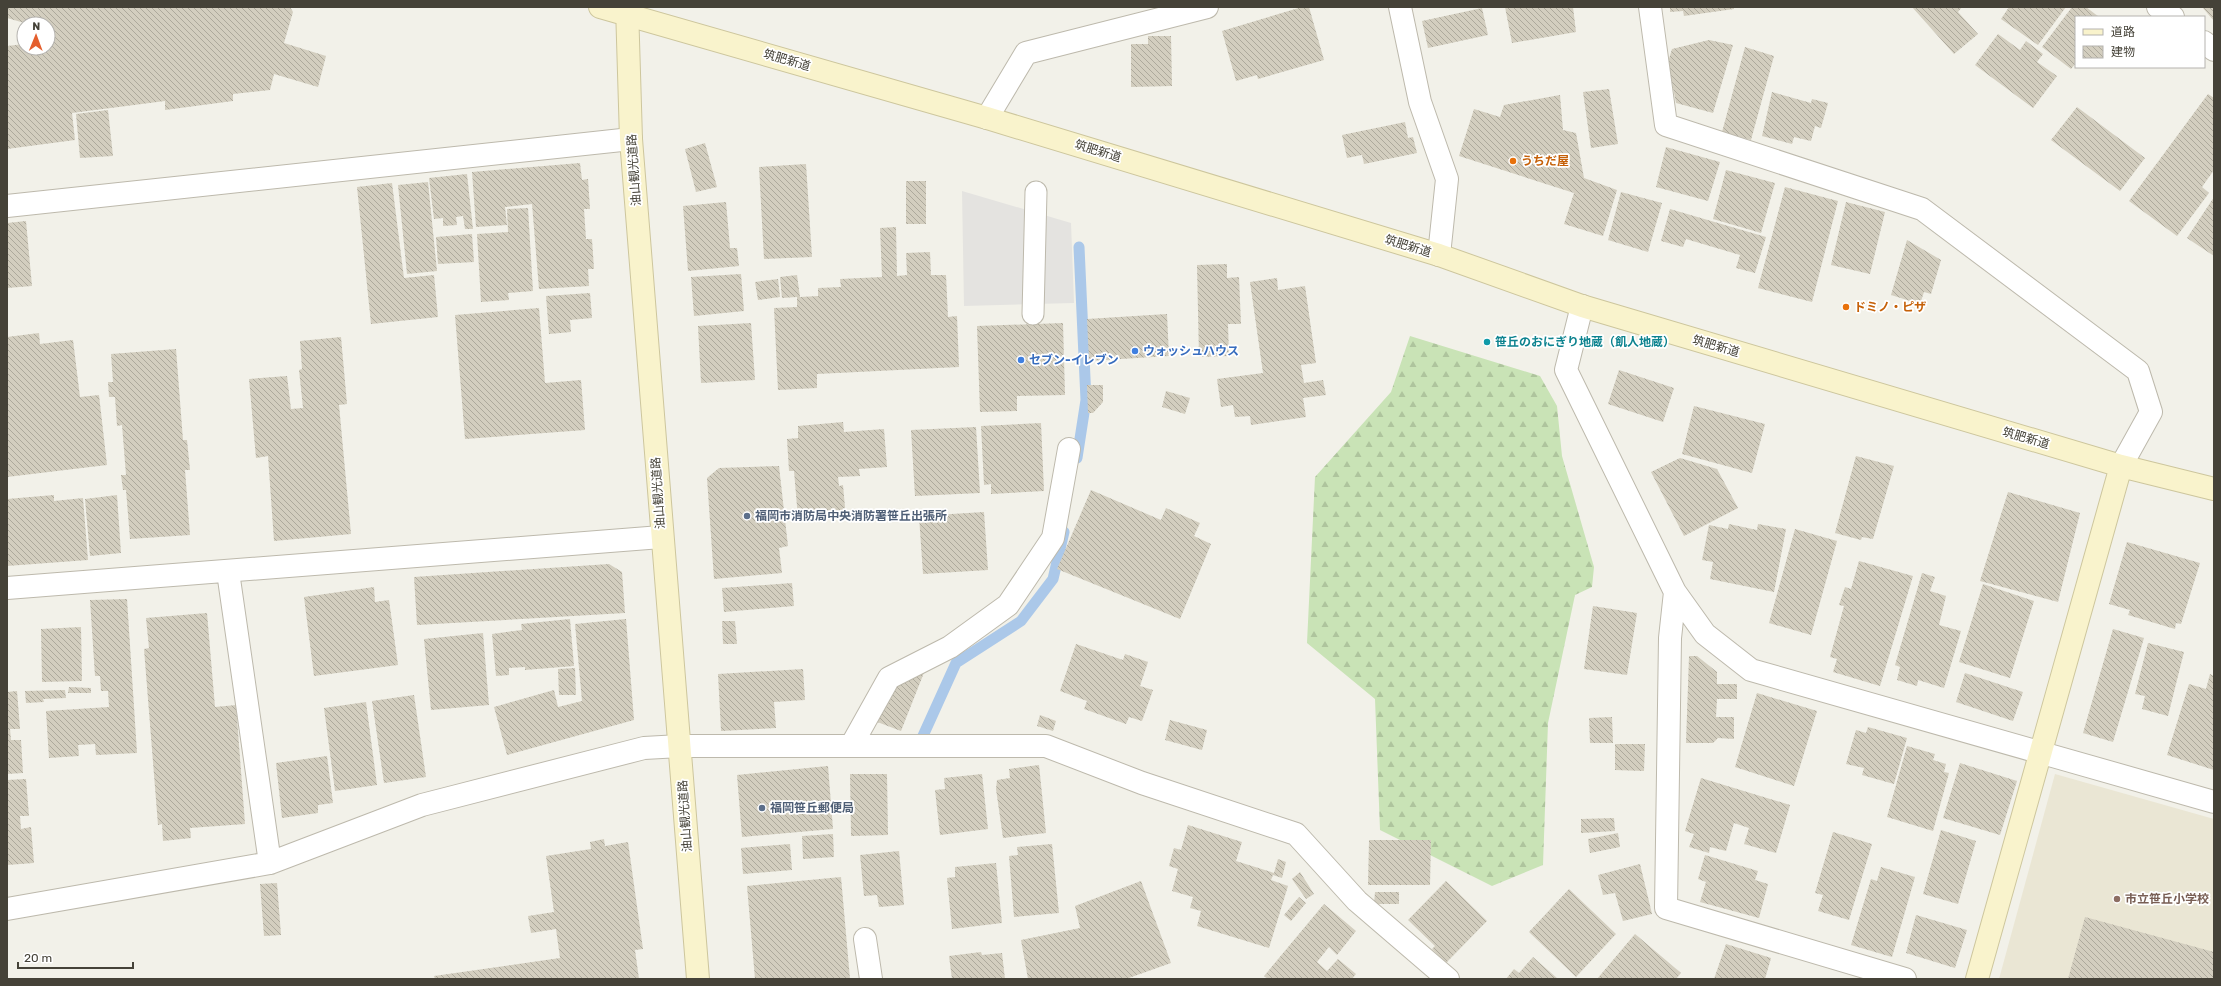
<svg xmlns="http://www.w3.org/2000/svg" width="2221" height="986" font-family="Rubik,'Noto Sans JP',sans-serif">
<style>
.education{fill:#eae6d4}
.forest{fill:url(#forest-firs)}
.parking{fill:#e4e3e0}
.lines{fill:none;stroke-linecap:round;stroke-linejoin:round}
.stream{stroke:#abc8e9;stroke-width:11}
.building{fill:url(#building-back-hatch)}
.lane-casing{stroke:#bdb9ac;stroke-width:23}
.street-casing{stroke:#bdb9ac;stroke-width:24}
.secondary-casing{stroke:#cdc69d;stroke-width:24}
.lane{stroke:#fff;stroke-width:21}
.street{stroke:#fff;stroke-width:22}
.secondary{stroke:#f9f3cc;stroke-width:22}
.food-dot{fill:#e8710a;stroke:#fff;stroke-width:1.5}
.culture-dot{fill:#0f9aa8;stroke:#fff;stroke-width:1.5}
.shop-dot{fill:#3f7fe0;stroke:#fff;stroke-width:1.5}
.service-dot{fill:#5c6f8a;stroke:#fff;stroke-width:1.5}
.education-dot{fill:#8d6e63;stroke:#fff;stroke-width:1.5}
.labels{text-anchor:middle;stroke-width:3.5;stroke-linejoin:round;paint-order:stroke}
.street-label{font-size:12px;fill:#454238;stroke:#fff}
.food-label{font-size:12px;font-weight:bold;fill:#c56008;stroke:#fff;text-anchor:start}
.culture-label{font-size:12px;font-weight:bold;fill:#0d838f;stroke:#fff;text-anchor:start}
.shop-label{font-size:12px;font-weight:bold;fill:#366cbe;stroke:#fff;text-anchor:start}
.service-label{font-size:12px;font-weight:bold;fill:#4e5e75;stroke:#fff;text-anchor:start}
.education-label{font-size:12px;font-weight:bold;fill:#785e54;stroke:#fff;text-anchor:start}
</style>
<defs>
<pattern id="forest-firs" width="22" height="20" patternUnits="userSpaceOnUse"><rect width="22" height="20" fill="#c9e3b6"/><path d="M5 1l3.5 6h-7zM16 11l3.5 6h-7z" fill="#aec49d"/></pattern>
<pattern id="building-back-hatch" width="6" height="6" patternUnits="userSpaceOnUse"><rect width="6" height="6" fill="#d3cebf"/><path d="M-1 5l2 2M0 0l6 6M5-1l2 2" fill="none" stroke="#ada99c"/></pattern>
</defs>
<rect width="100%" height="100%" fill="#f2f1e9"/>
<path class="education" d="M2055,774L2214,819V979H1999Z"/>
<path class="forest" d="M1410,336L1540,376L1557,406L1562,456L1594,567L1592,587L1575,595L1548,723L1543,865L1492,886L1380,830L1375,699L1307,643L1315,477L1391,392Z"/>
<path class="parking" d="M962,191L1071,223L1074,303L964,306Z"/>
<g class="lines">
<path class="stream" d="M1077,458L1086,400L1079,247
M917,749L956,663L1021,621L1053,579L1064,532"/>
</g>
<path class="building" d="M7,7H290L293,12L284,43L326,56L318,87L274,74L270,90L233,94V101L165,110V101L72,113L75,140L7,149V46L24,44V48H48V24H28L7,18Z
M1302,7H1309L1324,60L1258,79L1257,75L1236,81L1222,31Z
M1505,7H1573L1576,32L1512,43Z
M1670,7H1734V9L1684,16L1683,11L1670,12Z
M1912,7H1962L1958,12L1978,34L1954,54Z
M2009,7H2066L2038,45L2001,19Z
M2072,7H2086L2099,17H2076V63L2071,69L2042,47Z
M2202,7H2214V21Z
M1482,8L1488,35L1428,48L1422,21Z
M1998,34L2020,50L2026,41L2043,54L2037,62L2057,76L2033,108L1975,65Z
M1148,36H1171L1172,86L1131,87V44H1148Z
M1709,40L1733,45L1713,113L1676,103L1668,62L1672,49Z
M1745,47L1774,56L1751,140L1722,132Z
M1609,89L1618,144L1591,148L1583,92Z
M1772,92L1811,103L1812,99L1828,103L1821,128L1815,126L1811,141L1794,137L1792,144L1762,136Z
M2208,94L2214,98V170L2202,187L2209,193L2177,236L2129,201Z
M1560,95L1563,130L1576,133L1584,178L1617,190L1603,236L1564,224L1574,193L1459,156L1474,109L1500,117L1504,105Z
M2077,107L2145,158L2120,191L2051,140Z
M108,110L113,156L80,158L76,114Z
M1405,122L1408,138L1413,137L1417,153L1364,164L1362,155L1347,158L1342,135Z
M705,143L717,187L696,192L685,149Z
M1666,147L1720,162L1708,201L1656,187Z
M580,163L582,180L588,179L590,209H584L586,239H592L594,269H588L589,286L539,289L532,204L505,207L507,225L476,227L472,172Z
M806,164L812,257L764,259L759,167Z
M1726,170L1775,183L1761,233L1713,219Z
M467,174L473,229H465L463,216L456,217L457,225L443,226V218L434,219L429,178Z
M906,181H926V224H906Z
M428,182L437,271L407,274L398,185Z
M392,183L404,278L434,275L438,317L371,324L357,187Z
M1785,187L1838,201L1812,302L1758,288Z
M1621,192L1662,203L1648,252L1608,240Z
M2214,197V256L2187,238Z
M726,202L730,248H737L739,266L688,271L683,206Z
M1846,202L1885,212L1870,274L1831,265Z
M528,208L533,291L508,293L509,300L481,302L477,234L508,232L507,209Z
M1670,209L1766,237L1755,273L1736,268L1740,255L1686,239L1683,247L1661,241Z
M26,221L32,286L7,288V223Z
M896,227L897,276L907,275L906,253L930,252L931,275H946L948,317L957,316L959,367L817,374V388L778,390L774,308L797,307V297L782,298L780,277L797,275L800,297L818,296V288L841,287L840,279L882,277L880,228Z
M472,234L474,262L438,264L436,237Z
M1907,240L1941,260L1931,294L1924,292L1920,304L1891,295Z
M1227,264V278L1239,277L1241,324H1228L1229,356L1199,357L1197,265Z
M741,274L744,311L694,316L691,277Z
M1277,278L1278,290L1305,286L1316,363L1301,365L1304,383L1323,380L1326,395L1303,398L1306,417L1251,425L1250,416L1235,417L1233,405L1221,407L1217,379L1263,373L1250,282Z
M778,279L780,297L758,300L755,282Z
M590,293L592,318L570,320L571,332L549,334L546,296Z
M539,308L545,383L581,380L585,430L465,439L455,315Z
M1167,314L1169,356L1089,361L1087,319Z
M751,323L755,380L701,383L698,326Z
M1063,323L1065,395L1017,396V411L980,412L977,326Z
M39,333L40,344L73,340L80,397L99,395L107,465L7,477V337Z
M341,337L347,404L339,405L351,534L274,541L268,456L256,458L249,379L287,376L291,409L303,408L299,370L302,369L300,341Z
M176,349L183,440H187L190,470H185L190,535L130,539L126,490H123L121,475H126L122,425L117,426L115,397H109L108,382H113L111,354Z
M1619,370L1674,388L1663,422L1608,404Z
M1087,385H1103V402L1093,413H1088Z
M1166,391L1190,398L1185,414L1162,407Z
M1694,406L1765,424L1752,473L1682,454Z
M843,422L844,432L884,429L887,467L859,469L860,476L838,477L839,486L843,485L846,518L803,522V518H798L794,471H789L787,439L798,438V426Z
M1041,423L1044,491L991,494V484L984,485L981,426Z
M976,427L980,493L915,496L911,430Z
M1856,456L1894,466L1873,539L1862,537L1861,540L1835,533Z
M1680,458L1717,469L1738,508L1684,536L1651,472Z
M779,466L788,546L779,548L782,573L714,579L707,478L719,468Z
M1091,490L1161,520L1166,508L1200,523L1194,536L1211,544L1180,619L1057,569Z
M2008,492L2080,513L2058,602L1980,581Z
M54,495V501L83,498L88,560L7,566V499Z
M117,495L121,553L90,556L85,499Z
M984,512L988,570L923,574L919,516Z
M1729,524L1757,530L1758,524L1786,529L1774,592L1710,579L1713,562L1702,560L1709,525L1728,529Z
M1795,529L1837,541L1811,635L1769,623Z
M2127,542L2200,563L2181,624L2176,623L2175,629L2128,615L2130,610L2109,604Z
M1859,561L1913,576L1880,686L1833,672L1837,659L1830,657L1844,606L1839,605L1845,587L1851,589Z
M609,564L622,572L625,613L417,625L414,577Z
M1922,573L1935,577L1930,591L1946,596L1939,625L1961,631L1944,688L1918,680L1917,686L1897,680L1900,667L1895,665Z
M792,583L794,606L724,612L722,588Z
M1983,584L2034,601L2010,678L1959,662Z
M374,587L375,602L389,600L398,665L314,676L304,597Z
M127,599L137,753L96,755L95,744L78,745L79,756L49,758L46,711L109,707L108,691H101L100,676H95L90,600Z
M1593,606L1637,613L1627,675L1584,669Z
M207,613L215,707L236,705L245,824L190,828L191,838L163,841L162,824L158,825L144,649L149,648L146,618Z
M570,619L574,666L525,670V667L509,668V675L496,676L492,634L522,630L521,624Z
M626,619L634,720L507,755L494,707L554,690L558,707L582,701L575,624Z
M722,621H735L737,644H723Z
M81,627L82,681L42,682L41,629Z
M2113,629L2144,638L2113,742L2083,733Z
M483,633L489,705L431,710L424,639Z
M2148,643L2184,652L2168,716L2142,709L2145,696L2135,694Z
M1076,644L1123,660L1125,654L1148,662L1140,686L1153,690L1142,721L1129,717L1126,724L1084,709L1087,701L1060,691Z
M1689,656H1697L1717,672V684H1737V699H1717L1716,717H1734V739L1718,738L1713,743H1686Z
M927,665L901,731L872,720L885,689Z
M575,668L576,695H559L558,669Z
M803,669L805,700L774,702L776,728L721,731L718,674Z
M1965,673L2023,692L2013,721L1956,702Z
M2210,674L2214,676V770L2167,755L2189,684L2206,689Z
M69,687L91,688V693H68Z
M65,690L66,698L43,699L44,702L26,703L25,691Z
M17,691L20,729H10L11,740H21L23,773L7,774V692Z
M1757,693L1817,711L1794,786L1735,767Z
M414,695L426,777L384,783L372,701Z
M366,702L377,785L335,791L324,708Z
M1040,715L1056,721L1053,731L1037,726Z
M1612,717L1613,743H1590L1589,718Z
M1170,720L1207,730L1202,750L1165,740Z
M1868,727L1907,738L1894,784L1862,775L1864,768L1846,764L1856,730L1866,733Z
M1615,744H1645L1644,771L1615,770Z
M1907,746L1935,754L1933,760L1946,764L1944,772L1949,773L1933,831L1887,817Z
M327,756L333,803L318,805V813L282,818L276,763Z
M1960,763L2017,781L2000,835L1943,818Z
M1039,765L1046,833L1003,838L996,789L997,780L1010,778L1009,769Z
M828,766L833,829L742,837L737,775Z
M850,774H887L888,835L851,836Z
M982,774L988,829L940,835L935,790L945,789L944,778Z
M1701,778L1790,805L1776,853L1744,844L1749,828L1734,823L1726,851L1710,847L1709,853L1689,847L1694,834L1685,831Z
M26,779L29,816H20L21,829L31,827L34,863L7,865V780Z
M1614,818L1615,831L1581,833V819Z
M1188,825L1242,842L1236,861L1274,873L1278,859L1286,862L1282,878L1273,875L1271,880L1288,886L1269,948L1197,926L1201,911L1190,908L1193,897L1172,891L1178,869L1169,866L1174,848L1181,850Z
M1941,830L1976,841L1958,904L1923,894Z
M1833,832L1872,844L1849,920L1818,911L1823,895L1815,893Z
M1618,833L1620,847L1590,853L1588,839Z
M833,834L834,857L803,859L802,836Z
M604,839L605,846L628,842L643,949L635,950L639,979H435L434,976L560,958L556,929L531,933L528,916L554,912L546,856L591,849L590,842Z
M1369,840H1431L1430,885H1368Z
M790,844L792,870L743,874L741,848Z
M1052,844L1059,913L1014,917L1009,856L1018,855L1017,847Z
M899,851L904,905L879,907L877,895L864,896L860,855Z
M1705,855L1758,871L1755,880L1768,884L1759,918L1700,902L1706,882L1698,879Z
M996,863L1002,923L952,929L947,878L955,877V867Z
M1640,864L1652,914L1623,921L1615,893L1603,895L1598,875Z
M1881,867L1915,877L1892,957L1851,945L1871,879L1877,881Z
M1300,872L1314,894L1306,899L1292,879Z
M841,877L850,979H755L747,886Z
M1141,881L1171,963L1126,979H1028L1021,940L1080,928L1075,906Z
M1446,881L1487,921L1446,963L1432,949L1435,946L1408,920Z
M277,883L281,935L264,936L260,884Z
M1569,889L1616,934L1576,977L1529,932Z
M1375,892H1399V904H1374Z
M1299,897L1306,903L1291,921L1284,915Z
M1324,904L1356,931L1337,955L1329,947L1317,962L1327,971L1338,959L1356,974L1352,979H1268L1264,976Z
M1916,915L1967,930L1955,968L1906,953Z
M2085,917L2214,952V979H2068Z
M1635,934L1681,973L1676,979H1597Z
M1726,944L1771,958L1765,979H1714Z
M981,952L982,955L1002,953L1005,979H952L949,956Z
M1533,957L1558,979H1506L1514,969L1519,973Z"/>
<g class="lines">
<g class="lane-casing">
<path id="lane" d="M1033,314L1036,192"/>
</g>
<g class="street-casing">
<path id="street" d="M1400,7L1420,102L1447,179L1439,255
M1650,7L1666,125L1922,209L2138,371L2151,412L2121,466
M2158,7L2173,17
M2204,42L2214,50
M987,118L1026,53L1207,7
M7,206L631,139
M1582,306L1566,370L1675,592L1705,634L1751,670L2214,802
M228,572L270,863
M7,588L661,537
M1675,592L1670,638L1666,908L1905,979
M851,746L889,678L950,647L1008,605L1053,538L1069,449
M7,909L270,863L422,805L644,748L680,746H1046L1142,783L1296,834L1357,901L1448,979
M865,939L871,979"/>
</g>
<g class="secondary-casing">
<path id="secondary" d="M600,7L987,118L1439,255L1582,306L2121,466L2214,489
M627,7L631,139L698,979
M1977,979L2121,466"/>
</g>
<use href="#lane" class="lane"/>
<use href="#street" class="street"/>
<use href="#secondary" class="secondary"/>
</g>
<g class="food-dot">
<circle cx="1513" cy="161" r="4"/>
<circle cx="1846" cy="307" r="4"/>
</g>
<circle class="culture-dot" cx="1487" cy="342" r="4"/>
<g class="shop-dot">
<circle cx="1135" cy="351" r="4"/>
<circle cx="1021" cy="360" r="4"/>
</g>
<g class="service-dot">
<circle cx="747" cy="516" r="4"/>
<circle cx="762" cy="808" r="4"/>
</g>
<circle class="education-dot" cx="2117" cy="899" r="4"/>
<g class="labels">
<g class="street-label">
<text transform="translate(787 60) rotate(16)" y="4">筑肥新道</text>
<text transform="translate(1098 151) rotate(17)" y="4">筑肥新道</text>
<text transform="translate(634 170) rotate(-94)" y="4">油山観光道路</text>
<text transform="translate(1408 246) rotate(17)" y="4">筑肥新道</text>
<text transform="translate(1716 346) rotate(16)" y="4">筑肥新道</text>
<text transform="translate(2026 438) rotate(16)" y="4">筑肥新道</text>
<text transform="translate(658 493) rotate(-94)" y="4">油山観光道路</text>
<text transform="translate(685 816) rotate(-94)" y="4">油山観光道路</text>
</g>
<g class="food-label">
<text x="1521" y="165">うちだ屋</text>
<text x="1854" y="311">ドミノ・ピザ</text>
</g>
<g class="culture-label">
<text x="1495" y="346">笹丘のおにぎり地蔵（飢人地蔵）</text>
</g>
<g class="shop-label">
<text x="1143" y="355">ウォッシュハウス</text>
<text x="1029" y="364">セブン-イレブン</text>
</g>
<g class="service-label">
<text x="755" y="520">福岡市消防局中央消防署笹丘出張所</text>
<text x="770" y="812">福岡笹丘郵便局</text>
</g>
<g class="education-label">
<text x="2125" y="903">市立笹丘小学校</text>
</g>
</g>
<rect width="2221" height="986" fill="none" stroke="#454238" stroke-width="16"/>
<rect x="2075" y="16" width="130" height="52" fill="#ffffff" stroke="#b5b3af"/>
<rect x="2083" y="29" width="20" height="6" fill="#f9f3cc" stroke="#b5b3af"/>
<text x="2111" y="36" font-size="12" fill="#454238">道路</text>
<rect x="2083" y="46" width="20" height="12" fill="url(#building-back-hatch)" stroke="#b5b3af"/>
<text x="2111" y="56" font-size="12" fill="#454238">建物</text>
<g transform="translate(36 36) rotate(1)"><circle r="19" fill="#ffffff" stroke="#b5b3af"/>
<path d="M0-3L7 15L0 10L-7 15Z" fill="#e45f2e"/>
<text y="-6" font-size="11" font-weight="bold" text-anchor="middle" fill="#454238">N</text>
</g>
<path d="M18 962v6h115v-6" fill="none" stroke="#454238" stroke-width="2"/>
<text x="24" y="962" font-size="12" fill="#454238" stroke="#ffffff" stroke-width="3" paint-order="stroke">20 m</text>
</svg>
